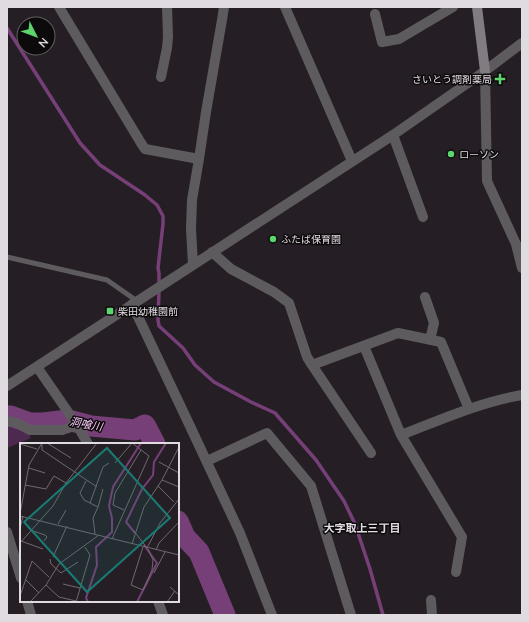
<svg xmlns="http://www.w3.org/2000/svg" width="529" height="622" font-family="'Nunito Sans','Noto Sans JP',sans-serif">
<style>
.green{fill:#4e294f}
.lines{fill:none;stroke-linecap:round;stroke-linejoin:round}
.stream{stroke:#773f78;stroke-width:3.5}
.river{stroke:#773f78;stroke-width:21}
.lane{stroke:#5e5b5e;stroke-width:5}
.street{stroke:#5e5b5e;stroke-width:10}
.secondary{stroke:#817c81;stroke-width:10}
.poi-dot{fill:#5dd56d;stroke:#0d0a0c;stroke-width:1.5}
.labels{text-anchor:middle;stroke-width:3;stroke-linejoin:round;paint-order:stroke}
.poi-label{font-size:10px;fill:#e0dbe0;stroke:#0d0a0c;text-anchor:start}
.water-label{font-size:11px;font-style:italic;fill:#fccbfc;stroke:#0d0a0c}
.neighbourhood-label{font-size:11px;font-weight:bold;fill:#e0dbe0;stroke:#0d0a0c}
.inset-river{fill:none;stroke:#773f78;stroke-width:2}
.inset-road{fill:none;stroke:#706a70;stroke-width:1}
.view{fill:#197b74;fill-opacity:0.15;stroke:#197b74;stroke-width:2}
.inset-edge{fill:none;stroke:#e0dbe0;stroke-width:2}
</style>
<rect width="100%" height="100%" fill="#251f25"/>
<path class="green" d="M7,425C16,427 27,429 31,438L7,448Z"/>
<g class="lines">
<path class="stream" d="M7,28L80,143L100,165L145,195L157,205L163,216V224L158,268L159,273V284
M159,290L158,320L159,326L183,348L195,365L214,382L251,402L275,413L316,460L344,501L355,524L370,569L383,615"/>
<path class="river" d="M7,416H11L30,423H43L68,420L91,426L135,430L145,425L155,444
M178,521L185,537L199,552L225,615"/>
<path class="lane" d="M7,257L107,280L137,301"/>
<path class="street" d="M59,7L141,143L145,149L199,159
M285,7L352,161
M375,14L382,42L399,39L453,7
M485,71L487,181L516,244L522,268
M161,77L167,48L168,37L167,7
M393,135L423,217
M212,252L231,269L274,292L289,303L307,357L312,365L398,333L441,342L469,409
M193,264L191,229L192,200L199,159L206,112L222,20L224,7
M425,297L434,323L430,340
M132,304L189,424L240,533L272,615
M364,346L401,435L462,537L456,572
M312,365L371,453
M37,367L77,425L88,444
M7,386L393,135L485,71L522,43
M7,421L17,423L30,430H62L77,425
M401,435C440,420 480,402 522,395
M207,461L267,433L311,486L351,615
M7,532L21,578
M431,600L432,615
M27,601L31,615
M158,601L163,615"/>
<path class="secondary" d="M477,7L485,71"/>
</g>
<g class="poi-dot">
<path d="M498 73h4v4h4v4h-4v4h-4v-4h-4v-4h4z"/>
<circle cx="451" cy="154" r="4"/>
<circle cx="273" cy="239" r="4"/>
<rect x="106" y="307" width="8" height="8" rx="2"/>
</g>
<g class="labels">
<g class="poi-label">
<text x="492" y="83" text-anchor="end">さいとう調剤薬局</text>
<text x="459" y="158">ローソン</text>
<text x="281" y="243">ふたば保育園</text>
<text x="118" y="315">柴田幼稚園前</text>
</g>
<g class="water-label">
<text transform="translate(86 424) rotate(10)" y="4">洞喰川</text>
</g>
<g class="neighbourhood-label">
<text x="362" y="532">大字取上三丁目</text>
</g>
</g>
<g transform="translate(20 443)">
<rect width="159" height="159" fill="#251f25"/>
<path class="inset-river" d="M115,90L106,79L122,46L133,32L134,19L146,0M68,159L66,155L77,122L76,104L92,89V75L89,63L93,44L121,0M117,159L137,120L124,102"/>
<path class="inset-road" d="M27,0L51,15M0,1L17,6M22,1V7L77,44M139,19L159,30M95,20L112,0M9,25L25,30M142,37L159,44M66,38L60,50L64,57L78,64L73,75L75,91M5,42L26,46L34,33L46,40M138,43L154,59M70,60L83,24L89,20M78,64L83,46M104,67L93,62L95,50L121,7M0,71L9,22L22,0M0,73L159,112M38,81L46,67M0,86L3,73M10,87L25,92L27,94L24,98M114,88L127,105M92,96L129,13L112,0M1,98L23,106M0,100L33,63L46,40L77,0M112,101L124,64L142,37L159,4M123,104L111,142L123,147L132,127L133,117L128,106M127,105L140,80L159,56M136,107L139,100L159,79M33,114L47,83M30,116L31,121L41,130L58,119M134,130L145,109M6,137L19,150M43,141L60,145M26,142L39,154L56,158M150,144L159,152M0,153L12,118L29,134M10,159L26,142L39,121L79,92M56,159L70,112L65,104M147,159L155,148"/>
<path class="view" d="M87,5L150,75L67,149L4,79Z"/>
<rect width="159" height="159" class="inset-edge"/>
</g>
<rect width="529" height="622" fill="none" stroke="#e0dbe0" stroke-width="16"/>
<g transform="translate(36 36) rotate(132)"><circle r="19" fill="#0d0a0c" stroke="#615e61"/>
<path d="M0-3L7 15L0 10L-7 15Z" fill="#5dd56d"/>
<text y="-6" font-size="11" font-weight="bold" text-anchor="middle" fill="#e0dbe0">N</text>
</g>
</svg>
